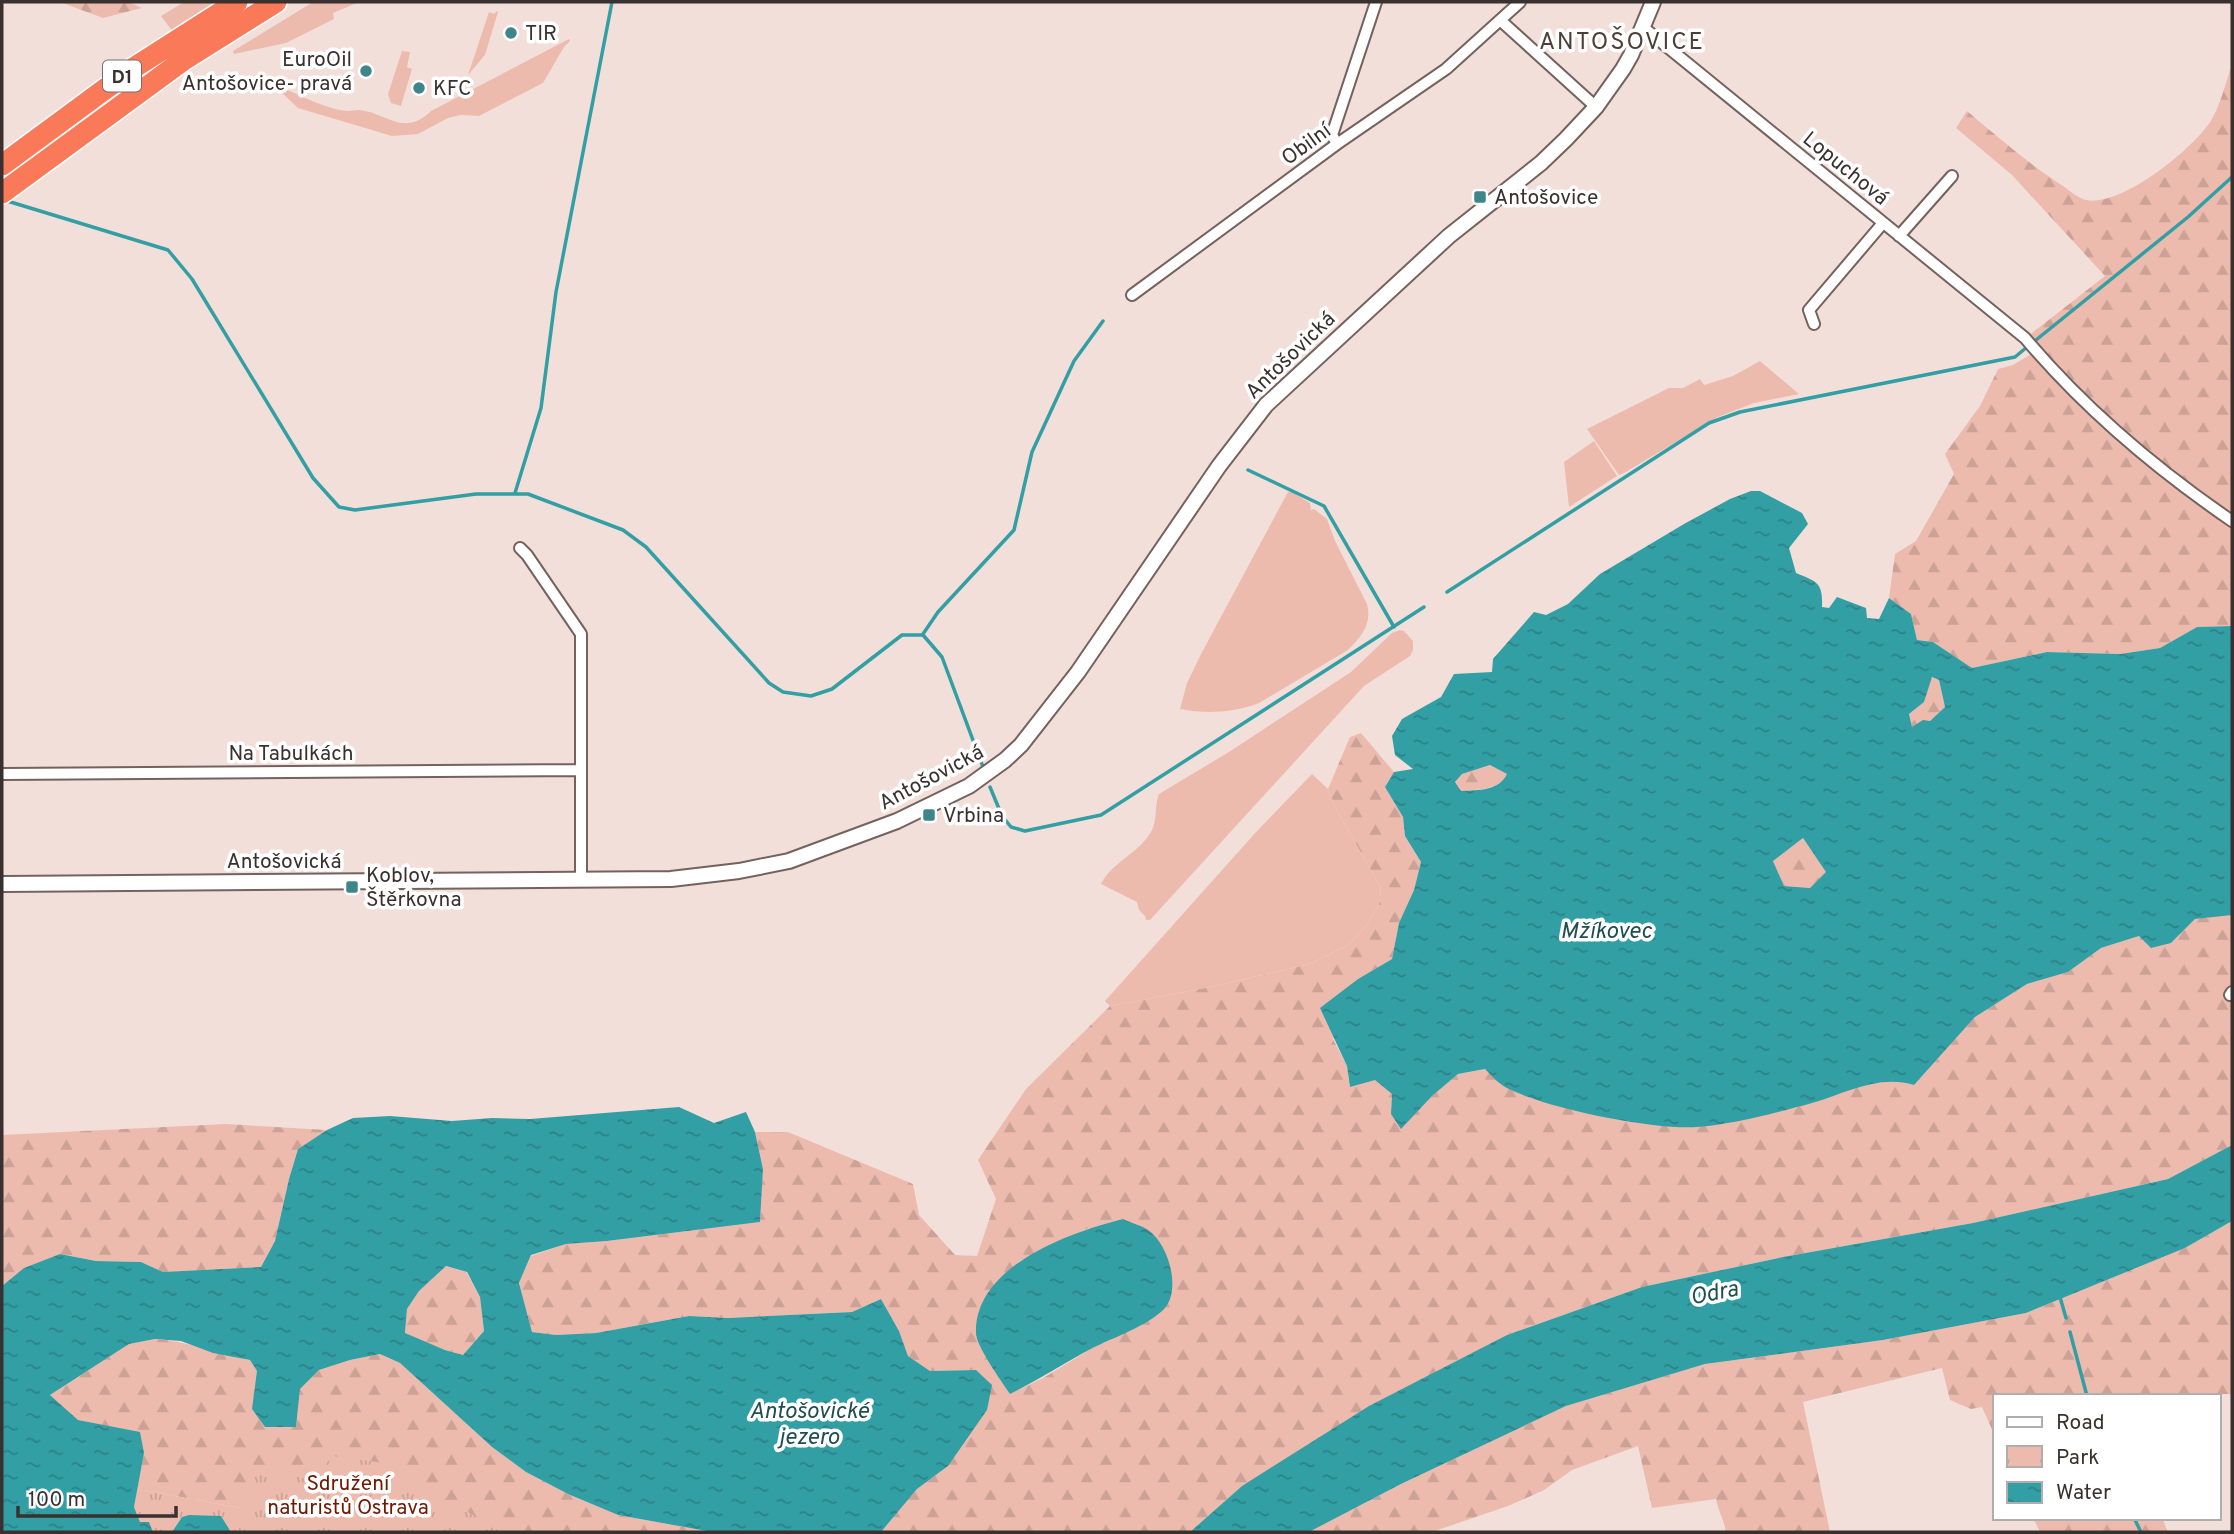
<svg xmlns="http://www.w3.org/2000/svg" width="2234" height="1534" font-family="Overpass,sans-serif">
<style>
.grass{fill:#edbbae}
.forest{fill:url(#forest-firs);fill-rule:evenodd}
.park{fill:url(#park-tufts)}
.water{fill:url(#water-ripples);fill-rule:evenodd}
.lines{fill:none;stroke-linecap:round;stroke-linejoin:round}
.stream{stroke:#329fa5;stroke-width:3.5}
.minor-casing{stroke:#73625d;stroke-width:14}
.tertiary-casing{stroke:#73625d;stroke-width:18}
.motorway-casing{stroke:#fff;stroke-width:24}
.minor{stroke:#fff;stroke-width:10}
.tertiary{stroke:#fff;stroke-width:14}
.motorway{stroke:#f97959;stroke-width:21}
.poi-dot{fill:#3e868a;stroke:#fff;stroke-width:2.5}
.labels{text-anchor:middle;stroke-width:7;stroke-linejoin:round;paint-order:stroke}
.shield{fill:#fff;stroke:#746f6d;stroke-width:2}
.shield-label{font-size:19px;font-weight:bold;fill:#39312f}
.poi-label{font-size:21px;fill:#39312f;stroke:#fff;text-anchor:start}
.street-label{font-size:21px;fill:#39312f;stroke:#fff}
.park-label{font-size:21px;fill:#701800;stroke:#fff}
.water-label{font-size:23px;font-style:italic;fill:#204f51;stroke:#fff}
.quarter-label{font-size:24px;letter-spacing:2px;fill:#4e3e39;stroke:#fff}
</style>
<defs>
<pattern id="forest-firs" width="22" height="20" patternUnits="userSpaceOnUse" patternTransform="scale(1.75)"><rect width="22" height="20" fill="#edbbae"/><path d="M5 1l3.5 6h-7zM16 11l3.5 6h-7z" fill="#cca196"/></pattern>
<pattern id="park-tufts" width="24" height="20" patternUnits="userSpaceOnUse" patternTransform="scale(1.75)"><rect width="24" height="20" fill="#edbbae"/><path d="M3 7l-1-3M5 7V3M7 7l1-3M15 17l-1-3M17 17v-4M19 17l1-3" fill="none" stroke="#cca196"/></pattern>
<pattern id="water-ripples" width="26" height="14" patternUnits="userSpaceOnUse" patternTransform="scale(1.75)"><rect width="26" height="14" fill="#329fa5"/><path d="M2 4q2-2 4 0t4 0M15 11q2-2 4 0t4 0" fill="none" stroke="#2b8287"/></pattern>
</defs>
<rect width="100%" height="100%" fill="#f3dfd9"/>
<path class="grass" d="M184,2H227L173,32L161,16Z
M313,2H359L333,13L334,19L286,43L234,54L233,51Z
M497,11L498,12L485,55L468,75L489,12L494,14Z
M569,39L570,41L564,47L543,83L479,116L461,115L448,118L418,134L392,136L298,108L278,89L259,80C288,87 320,109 348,111C351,111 355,110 359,110C385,112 404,138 431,111Z
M402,51L410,52L407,67L412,69L401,106L391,103L388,94Z
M1760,361L1799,394L1754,403L1718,417L1624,473L1619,475L1587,429L1669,388H1683L1700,379L1704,385L1733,376Z
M1594,441L1617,476L1569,507L1564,462Z
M1288,492H1292L1310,503L1311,510L1314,509L1327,519L1335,541L1367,604C1372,624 1362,636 1348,650L1259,703C1233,713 1206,714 1180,709L1187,683L1201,654Z
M1400,630L1404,631L1413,641V650L1410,656L1364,686L1150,920H1146L1145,916L1139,910L1137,902L1101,884C1112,862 1139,853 1151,832C1158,820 1154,805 1159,794L1229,752L1351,672L1392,633Z
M1312,774L1328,789L1334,805L1381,888L1379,905L1366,926L1348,945L1310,964L1205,988L1110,1006L1105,1001L1257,831Z"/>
<path class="forest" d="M60,2H129L142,8L103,18Z
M2232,64V626L2197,627L2160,648L2120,654L2047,652L1972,668L1933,642L1917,640L1911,614L1889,598L1895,554L1916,541L1954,474L1945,454L1980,406L1998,369L2013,365L2033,353L2023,340L2105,276L2012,175L1956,128L1967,111C1998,137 2029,164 2063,186C2070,191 2078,198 2086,200C2120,208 2195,148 2212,119C2221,103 2226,82 2232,64Z
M1931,677L1939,680L1945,707L1930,721L1912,728L1909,714L1924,702Z
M1361,733L1394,772L1385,787L1403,817L1405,836L1421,862L1414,890L1399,923L1392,959L1358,979L1333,1039L1347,1066L1350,1087L1375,1079L1392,1094L1391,1114L1432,1096L1458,1074L1485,1069L1504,1086L1555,1105L1650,1124L1697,1127L1813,1102L1861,1085L1898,1080L1914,1085L1975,1017L2027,984L2068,972L2101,948L2139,936L2171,943L2195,919L2230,914L2232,915V1145L2168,1179L1973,1223L1783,1257L1642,1287L1507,1335L1242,1486L1190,1532H881L917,1489L948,1466L976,1370L930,1371L908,1356L899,1331L881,1299L852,1312L728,1318L689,1316L596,1333L556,1335L532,1332L519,1283L531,1256L566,1244L607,1241L760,1222L763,1169L755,1132H788L913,1184L919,1215L955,1255L977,1256L996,1199L978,1160L1026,1089L1110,1006L1205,988L1310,964L1348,945L1366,926L1379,905L1381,888L1334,805L1328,789L1350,737ZM1089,1228L1086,1352L1043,1378L1010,1394L1020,1261Z
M1490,765L1508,774C1498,791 1478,789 1461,791L1455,782L1462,774Z
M1803,838L1827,872L1810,888L1784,886L1773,861Z
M226,1124L327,1130L298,1149L289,1179L275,1241L261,1267L163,1272L141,1262L96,1261L60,1254L25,1268L2,1286V1135Z
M2232,1221V1394L1994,1396V1434L1982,1407L1971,1409L1950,1400L1942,1368L1803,1402L1830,1532H1726C1724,1519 1718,1511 1716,1499L1652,1508L1638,1446L1572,1470L1544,1490L1508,1506L1432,1532H1309L1401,1484L1566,1406L1705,1364L1883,1340L2026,1313L2185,1248Z
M445,1266L466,1272L480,1297L484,1331L463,1355L445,1350L405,1334L407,1309L419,1291Z
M155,1339C188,1341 218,1354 250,1360L296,1427L300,1389L319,1370L350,1360L380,1354L400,1363L492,1447L526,1472L568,1494L618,1515L712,1532H501L312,1480L241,1508L137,1489L144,1453L101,1425L78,1420L50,1395L129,1344Z
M2033,1518H2162L2168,1532H2040Z"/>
<path class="park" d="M333,1456L384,1463L502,1532H231L221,1516L182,1517L172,1532H153L149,1522H140L134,1507L137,1489L241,1508L258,1468L312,1480Z"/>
<path class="water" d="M1751,491H1760L1802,513L1808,524L1789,548L1796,573C1817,582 1823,582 1822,607L1829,608L1837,597L1866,608L1867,618L1879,619L1889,598L1911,614L1917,640L1933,642L1972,668L2047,652L2120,654L2160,648L2197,627L2232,626V915L2195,919L2171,943L2151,948L2139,936L2101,948L2068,972L2027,984L1975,1017L1914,1085C1879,1074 1846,1093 1812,1103C1779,1112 1730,1125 1697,1127C1653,1130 1544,1108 1505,1087C1498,1083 1491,1075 1485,1069L1458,1074L1432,1096L1401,1129L1391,1114L1392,1094L1375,1080L1350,1087L1347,1066L1320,1008L1358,979L1392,959L1399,923L1414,890L1421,862L1405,836L1403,817L1385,787L1394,772L1413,769L1395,755L1392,736L1402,719L1441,697L1454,674L1492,672L1493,659L1534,612L1546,615L1568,604L1600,574L1684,524L1730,499ZM1932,677L1939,680L1945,707L1930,721L1923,720L1912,727L1909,714L1924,702ZM1490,765L1507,774C1499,791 1478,790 1461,791L1455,782L1462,774ZM1803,838L1826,872L1810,888L1784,886L1773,861Z
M679,1107L714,1123L746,1112L755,1132L763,1169L760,1222L607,1241L566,1244L531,1255L519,1283L532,1332L556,1335L596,1333L689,1316L728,1318L852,1312L881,1299L899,1331L908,1356L930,1371L976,1370L992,1385L987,1410L948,1466L917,1489L881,1532H712L618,1515L568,1494L526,1472L492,1447L400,1363L380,1354L350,1360L319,1370L300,1389L296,1427H265L252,1409L257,1371L250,1360L213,1353L181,1341L155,1339L129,1344L50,1395L78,1420L140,1432L144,1453L134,1507L140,1522H149L153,1532H2V1286L24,1268L60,1254L96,1261L141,1262L163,1272L261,1267L275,1241L289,1179L298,1149L327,1130L353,1118L390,1116L452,1121L492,1118L530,1119ZM446,1266L467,1272L480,1297L484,1331L463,1355L445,1350L405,1333L407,1309L419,1291Z
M2232,1145V1221L2185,1248L2026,1313L1883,1340L1705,1364L1566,1406L1401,1484L1309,1532H1190L1242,1486L1369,1406L1507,1335L1642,1287L1783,1257L1973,1223L2168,1179Z
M1123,1219C1131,1223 1141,1225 1148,1230C1169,1244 1183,1293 1162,1311C1140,1330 1110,1338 1085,1352C1060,1366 1036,1381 1010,1394C1002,1382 976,1346 976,1333C974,1266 1071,1232 1123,1219Z
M189,1515L221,1516L231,1532H172L182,1517Z"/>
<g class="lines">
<path class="stream" d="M4,200L168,250L192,279L313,478L339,507L355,510L476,494H528L623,530L646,547L769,683L783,692L811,696L832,689L902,635H923L942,657L983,767
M2036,340L2188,217L2232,177
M1248,470L1324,506L1394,627
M515,493L541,408L556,292L612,2
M1447,592L1709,423L1740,412L2015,357L2027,347
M923,634L938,612L1014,530L1032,452L1074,361L1103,321
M990,787L1002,816L1011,827L1025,831L1101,815L1424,607
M2060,1297L2066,1318
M2070,1332L2087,1396
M2134,1518L2141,1532"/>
<g class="minor-casing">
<path id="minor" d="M1500,20L1596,107
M1644,28L2025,338C2085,409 2156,469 2232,521
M1337,144L1332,135L1376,2
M1899,236L1952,176
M1132,295L1337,144L1446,69L1520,2
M1814,324L1809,310L1883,223
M520,548L527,555L581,634V880
M2,774L581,770
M2230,995L2232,992"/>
</g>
<g class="tertiary-casing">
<path id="tertiary" d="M2,884L671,879L739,871L789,861L897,821L969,786L1005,760L1021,745L1078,672L1219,466L1266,405L1449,236L1541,163L1566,139L1596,107L1623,69L1631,55L1653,2"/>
</g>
<g class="motorway-casing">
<path id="motorway" d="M2,165L135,67L237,2
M2,193L185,59L276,2"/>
</g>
<use href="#minor" class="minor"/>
<use href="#tertiary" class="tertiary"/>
<use href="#motorway" class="motorway"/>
</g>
<g class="poi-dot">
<circle cx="511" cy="33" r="7"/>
<circle cx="366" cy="71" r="7"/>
<circle cx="419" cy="88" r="7"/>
<rect x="1473" y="190" width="14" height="14" rx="3.5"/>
<rect x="922" y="808" width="14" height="14" rx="3.5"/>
<rect x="345" y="880" width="14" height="14" rx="3.5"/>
</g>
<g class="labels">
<rect class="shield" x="103" y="60.5" width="38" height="31" rx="5"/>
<g class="shield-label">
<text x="122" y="83">D1</text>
</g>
<g class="poi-label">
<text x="525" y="40">TIR</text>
<text x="352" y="66" text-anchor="end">EuroOil<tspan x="352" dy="24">Antošovice- pravá</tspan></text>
<text x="433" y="95">KFC</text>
<text x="1494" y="204">Antošovice</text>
<text x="943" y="822">Vrbina</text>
<text x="366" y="882">Koblov,<tspan x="366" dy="24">Štěrkovna</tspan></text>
</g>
<g class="street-label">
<text transform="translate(1306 144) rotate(-36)" y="7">Obilní</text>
<text transform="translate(1846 168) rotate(39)" y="7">Lopuchová</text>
<text transform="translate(1290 355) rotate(-44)" y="7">Antošovická</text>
<text x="291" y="760">Na Tabulkách</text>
<text transform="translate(931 777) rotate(-28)" y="7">Antošovická</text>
<text x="284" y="868">Antošovická</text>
</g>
<g class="park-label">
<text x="348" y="1490">Sdružení<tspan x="348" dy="24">naturistů Ostrava</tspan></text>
</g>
<g class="water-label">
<text x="1606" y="938">Mžíkovec</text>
<text transform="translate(1714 1292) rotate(-11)" y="8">Odra</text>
<text x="809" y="1418">Antošovické<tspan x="809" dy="26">jezero</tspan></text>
</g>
<g class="quarter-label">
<text x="1622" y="49">ANTOŠOVICE</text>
</g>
</g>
<rect width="2234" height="1534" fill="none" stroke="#39312f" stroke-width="7"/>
<rect x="1993" y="1394" width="228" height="126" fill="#ffffff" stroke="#b0adac" stroke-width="2"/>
<rect x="2007" y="1417" width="35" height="10" fill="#ffffff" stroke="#b0adac" stroke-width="2"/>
<text x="2056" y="1429" font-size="21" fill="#39312f">Road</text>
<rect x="2007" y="1446" width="35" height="21" fill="url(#park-tufts)" stroke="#b0adac" stroke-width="2"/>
<text x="2056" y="1464" font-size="21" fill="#39312f">Park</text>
<rect x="2007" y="1482" width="35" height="21" fill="url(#water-ripples)" stroke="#b0adac" stroke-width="2"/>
<text x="2056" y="1499" font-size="21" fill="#39312f">Water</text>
<path d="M18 1506v10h158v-10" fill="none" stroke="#39312f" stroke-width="3.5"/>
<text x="28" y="1506" font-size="21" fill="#39312f" stroke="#ffffff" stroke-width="5" paint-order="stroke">100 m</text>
</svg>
